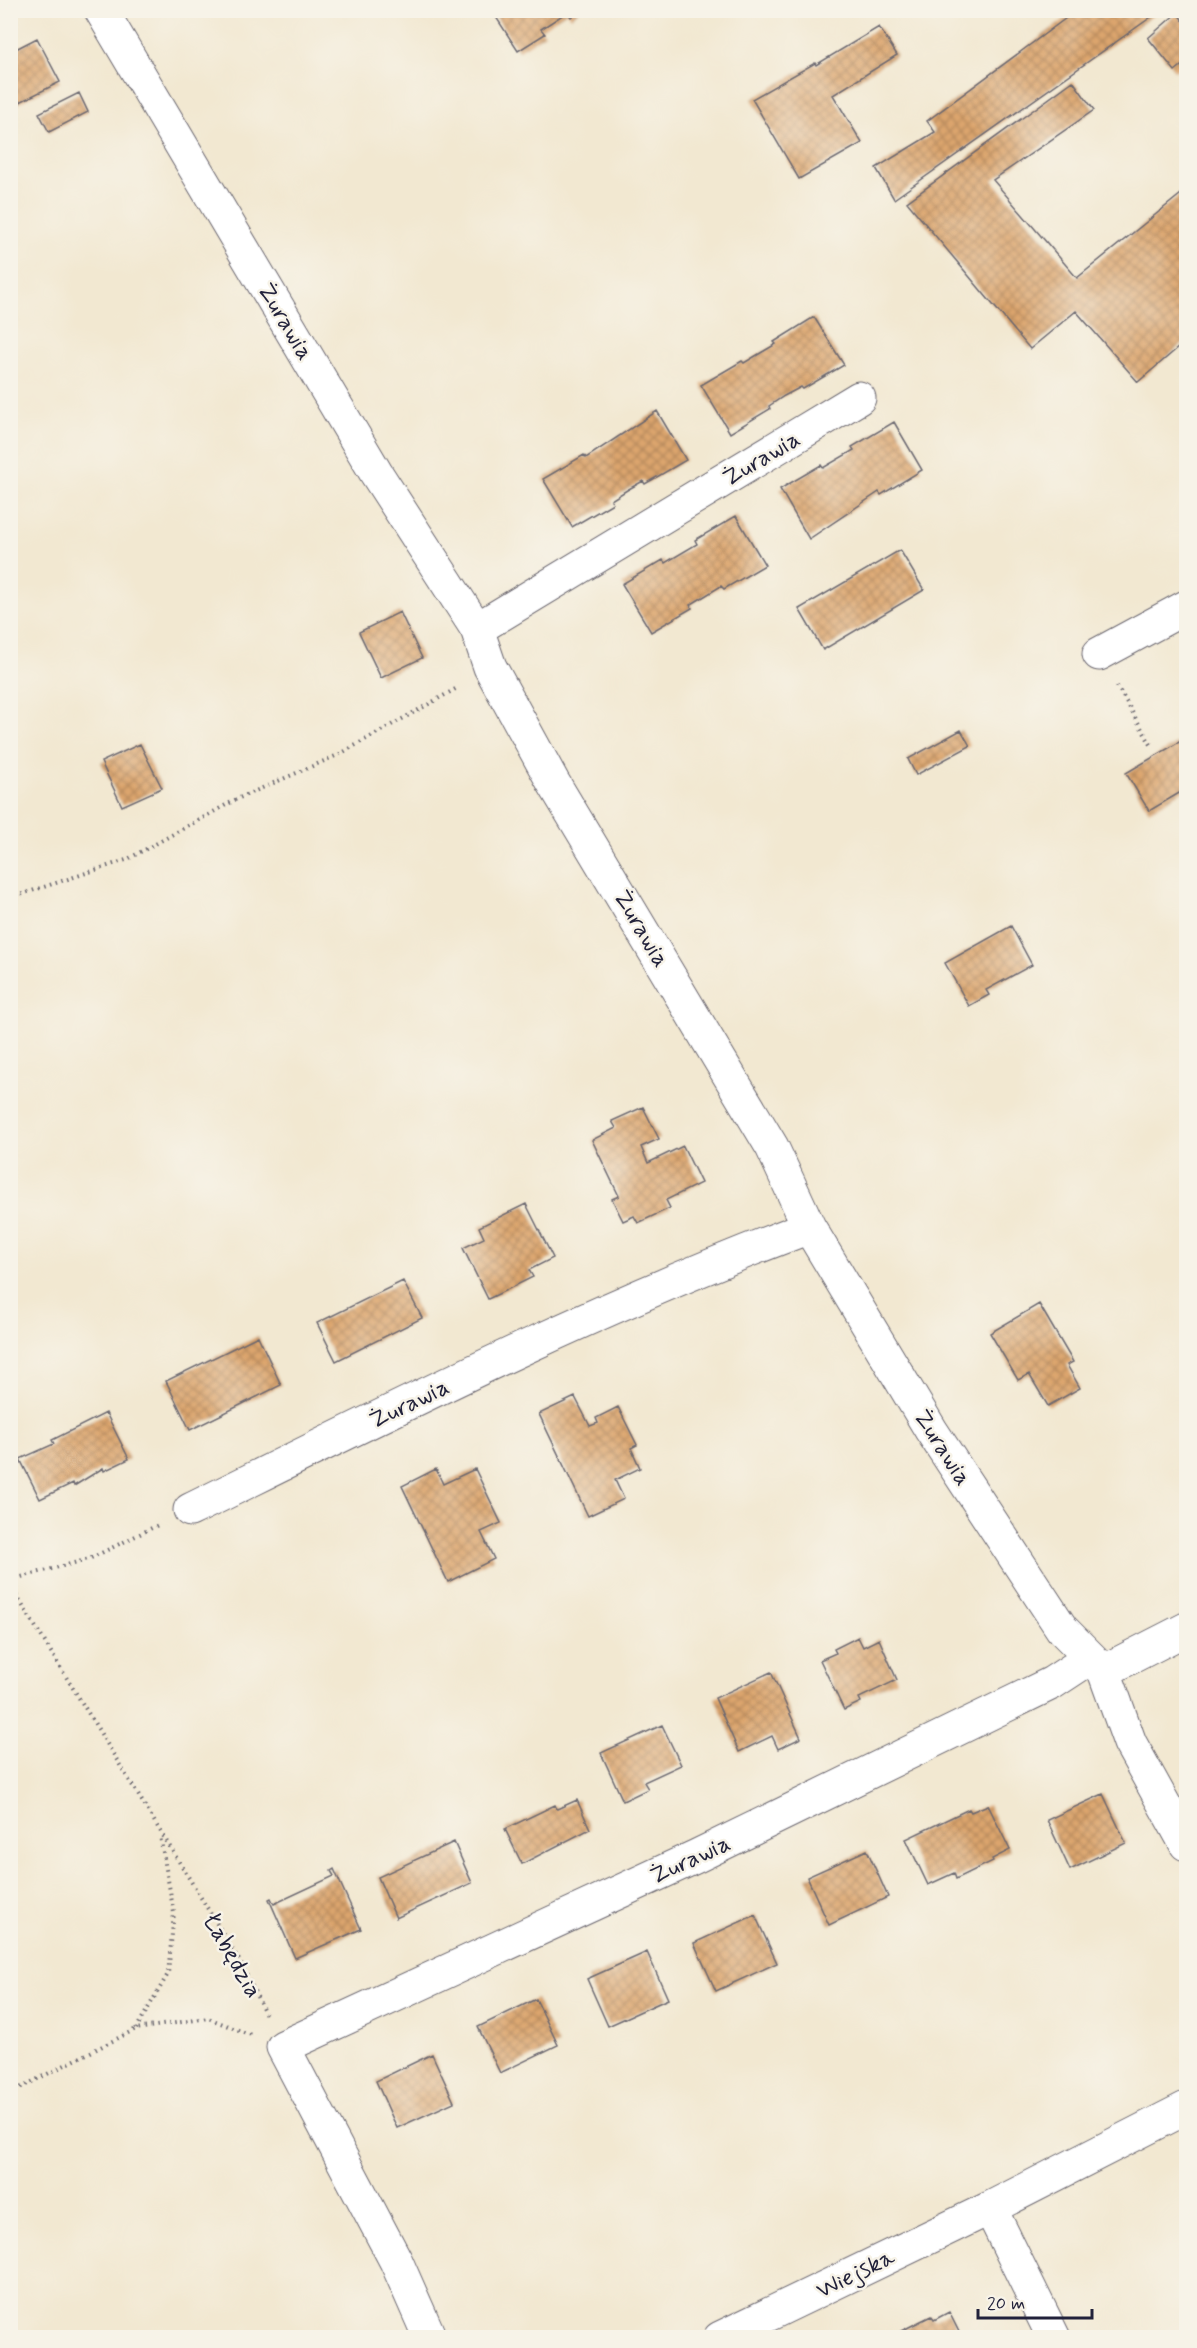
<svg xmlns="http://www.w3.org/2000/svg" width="1197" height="2348" font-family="Mynerve,sans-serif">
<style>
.building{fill:url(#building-cross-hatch)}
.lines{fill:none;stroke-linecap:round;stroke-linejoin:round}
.minor-casing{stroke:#6b6770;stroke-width:35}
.path{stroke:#6b6770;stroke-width:4;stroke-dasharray:1.5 4.5;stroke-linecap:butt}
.minor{stroke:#fff;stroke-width:33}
.labels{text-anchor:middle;stroke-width:5;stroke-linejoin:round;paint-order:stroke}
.street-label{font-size:24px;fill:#22223b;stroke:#f7f3e8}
</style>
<defs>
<pattern id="building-cross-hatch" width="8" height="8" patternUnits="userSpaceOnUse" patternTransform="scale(1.5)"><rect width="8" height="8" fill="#dca56d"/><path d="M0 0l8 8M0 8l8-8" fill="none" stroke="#b2865b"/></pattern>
</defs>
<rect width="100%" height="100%" fill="#f7f3e8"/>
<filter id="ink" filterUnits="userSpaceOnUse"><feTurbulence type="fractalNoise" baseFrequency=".0167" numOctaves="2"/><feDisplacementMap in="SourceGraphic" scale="12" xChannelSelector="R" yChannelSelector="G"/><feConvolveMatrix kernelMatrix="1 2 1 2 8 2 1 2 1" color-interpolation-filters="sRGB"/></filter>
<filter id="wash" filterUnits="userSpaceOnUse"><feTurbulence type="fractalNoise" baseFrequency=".008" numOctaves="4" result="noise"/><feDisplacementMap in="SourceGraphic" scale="24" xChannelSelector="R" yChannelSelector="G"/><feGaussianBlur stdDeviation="1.35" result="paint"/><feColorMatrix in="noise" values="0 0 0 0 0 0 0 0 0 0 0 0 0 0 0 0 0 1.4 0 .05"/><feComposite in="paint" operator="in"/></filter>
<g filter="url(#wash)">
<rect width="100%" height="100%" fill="#f2e8d1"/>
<g id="blocks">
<path class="building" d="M499,10H580L571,17L567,12L541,29L545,34L518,51L494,14Z
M1077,10H1161L894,199L876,168L935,132L927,121Z
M1177,13L1186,24V62L1175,71L1148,38Z
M879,27L897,55L833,95L862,143L799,179L752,99L815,63L816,65Z
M37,38L60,82L10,107V52Z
M1073,81L1094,110L993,180L1077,278L1186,190V341L1138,382L1076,311L1030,349L907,202Z
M79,93L88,112L49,132L39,113Z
M814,317L844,365L803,389L801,387L784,396L769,406L770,409L730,433L701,385L742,361L744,363L759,354L776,344L774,342Z
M657,411L686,460L645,484L643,481L627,490L611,500L613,503L572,527L543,479L584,455L586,458Z
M894,422L922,470L881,495L879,492L809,539L780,489L821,465L823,468L854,450L852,447Z
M736,516L765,565L724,589L721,586L690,605L692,608L651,632L622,584L663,560L665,563L697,544L695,540Z
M900,550L924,590L823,650L799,609Z
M400,612L422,658L381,678L359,632Z
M961,730L970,746L916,775L908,759Z
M1186,738V789L1149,811L1126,773Z
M140,744L162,788L122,806L101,762Z
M1011,926L1032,965L986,990L989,995L969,1006L945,963Z
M643,1107L659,1139L641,1147L648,1163L683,1146L701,1183L666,1200L670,1208L638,1223L634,1216L623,1221L612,1199L619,1196L592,1140L616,1128L612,1121Z
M526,1204L553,1258L529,1270L533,1277L488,1299L463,1248L484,1238L479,1227Z
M403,1281L422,1318L336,1361L317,1323Z
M1039,1304L1073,1362L1067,1365L1080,1388L1048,1406L1029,1374L1018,1380L990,1333Z
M258,1336L281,1385L190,1430L166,1381Z
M575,1397L590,1426L598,1423L596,1418L618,1407L637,1445L631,1448L640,1468L615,1480L624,1499L588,1516L539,1414Z
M106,1413L129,1459L104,1471L103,1468L74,1486L73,1483L40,1499L20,1459L54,1444L52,1440Z
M436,1469L443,1484L475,1469L501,1523L481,1532L494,1559L448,1582L402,1486Z
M858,1637L863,1647L879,1639L897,1680L859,1698L861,1702L844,1710L820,1660L836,1653L834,1649Z
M771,1672L801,1738L778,1749L772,1736L739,1752L715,1698Z
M662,1725L681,1765L644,1782L648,1789L623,1801L601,1753Z
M1103,1794L1126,1843L1070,1870L1047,1820Z
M577,1800L590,1829L522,1864L505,1829L555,1805L557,1809Z
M988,1805L1010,1850L992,1859L993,1861L956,1879L954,1873L928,1885L906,1839L969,1809L971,1812Z
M454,1842L472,1883L396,1918L378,1877Z
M867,1850L888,1897L829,1925L807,1877Z
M334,1869L361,1929L295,1958L269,1899L271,1898L274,1904L334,1876L331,1871Z
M755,1915L777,1963L716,1991L694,1943Z
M647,1952L668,1999L608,2026L587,1979Z
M536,1999L558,2045L500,2073L478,2027Z
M432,2054L454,2102L397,2128L376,2081Z
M949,2312L962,2338H894L893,2335L931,2316L934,2320Z"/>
</g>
</g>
<g filter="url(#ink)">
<use href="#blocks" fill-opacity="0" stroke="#6b6770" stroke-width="1.5"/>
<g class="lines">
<g class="minor-casing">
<path id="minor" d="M101,10L376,473L477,629L490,667L553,782L772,1147L809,1227L931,1430L1062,1629L1104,1671L1130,1743L1186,1844
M477,629L859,398
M1099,654L1186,607
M190,1510C393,1410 596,1307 809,1227
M1104,1671L1186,1629
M990,2208L1054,2338
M430,2338L396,2261L283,2047L697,1856L1052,1683L1090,1658
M720,2338L990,2208L1186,2108"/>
</g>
<path class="path" d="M1117,686L1153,748
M10,898L126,860L237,799L340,754L459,687
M10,1580L89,1559L158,1525
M10,1585L239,1960L267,2017
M136,2029L168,1974L174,1913L160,1836
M10,2093L136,2029L208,2018L251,2035"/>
<use href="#minor" class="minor"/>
</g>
</g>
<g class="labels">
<g class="street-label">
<text transform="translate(286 321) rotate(59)" y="8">Żurawia</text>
<text transform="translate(761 458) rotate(-31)" y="8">Żurawia</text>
<text transform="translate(642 928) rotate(59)" y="8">Żurawia</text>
<text transform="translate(409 1403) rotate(-26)" y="8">Żurawia</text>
<text transform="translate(943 1447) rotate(57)" y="8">Żurawia</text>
<text transform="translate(690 1859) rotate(-25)" y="8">Żurawia</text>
<text transform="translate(233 1955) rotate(60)" y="8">Łabędzia</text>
<text transform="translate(855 2273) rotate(-26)" y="8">Wiejska</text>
</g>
</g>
<rect width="1197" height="2348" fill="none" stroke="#f7f3e8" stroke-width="36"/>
<path d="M978 2309v9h114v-9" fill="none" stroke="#22223b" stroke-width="3"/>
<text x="987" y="2309" font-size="18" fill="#22223b" stroke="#f7f3e8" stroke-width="4.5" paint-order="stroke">20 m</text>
</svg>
